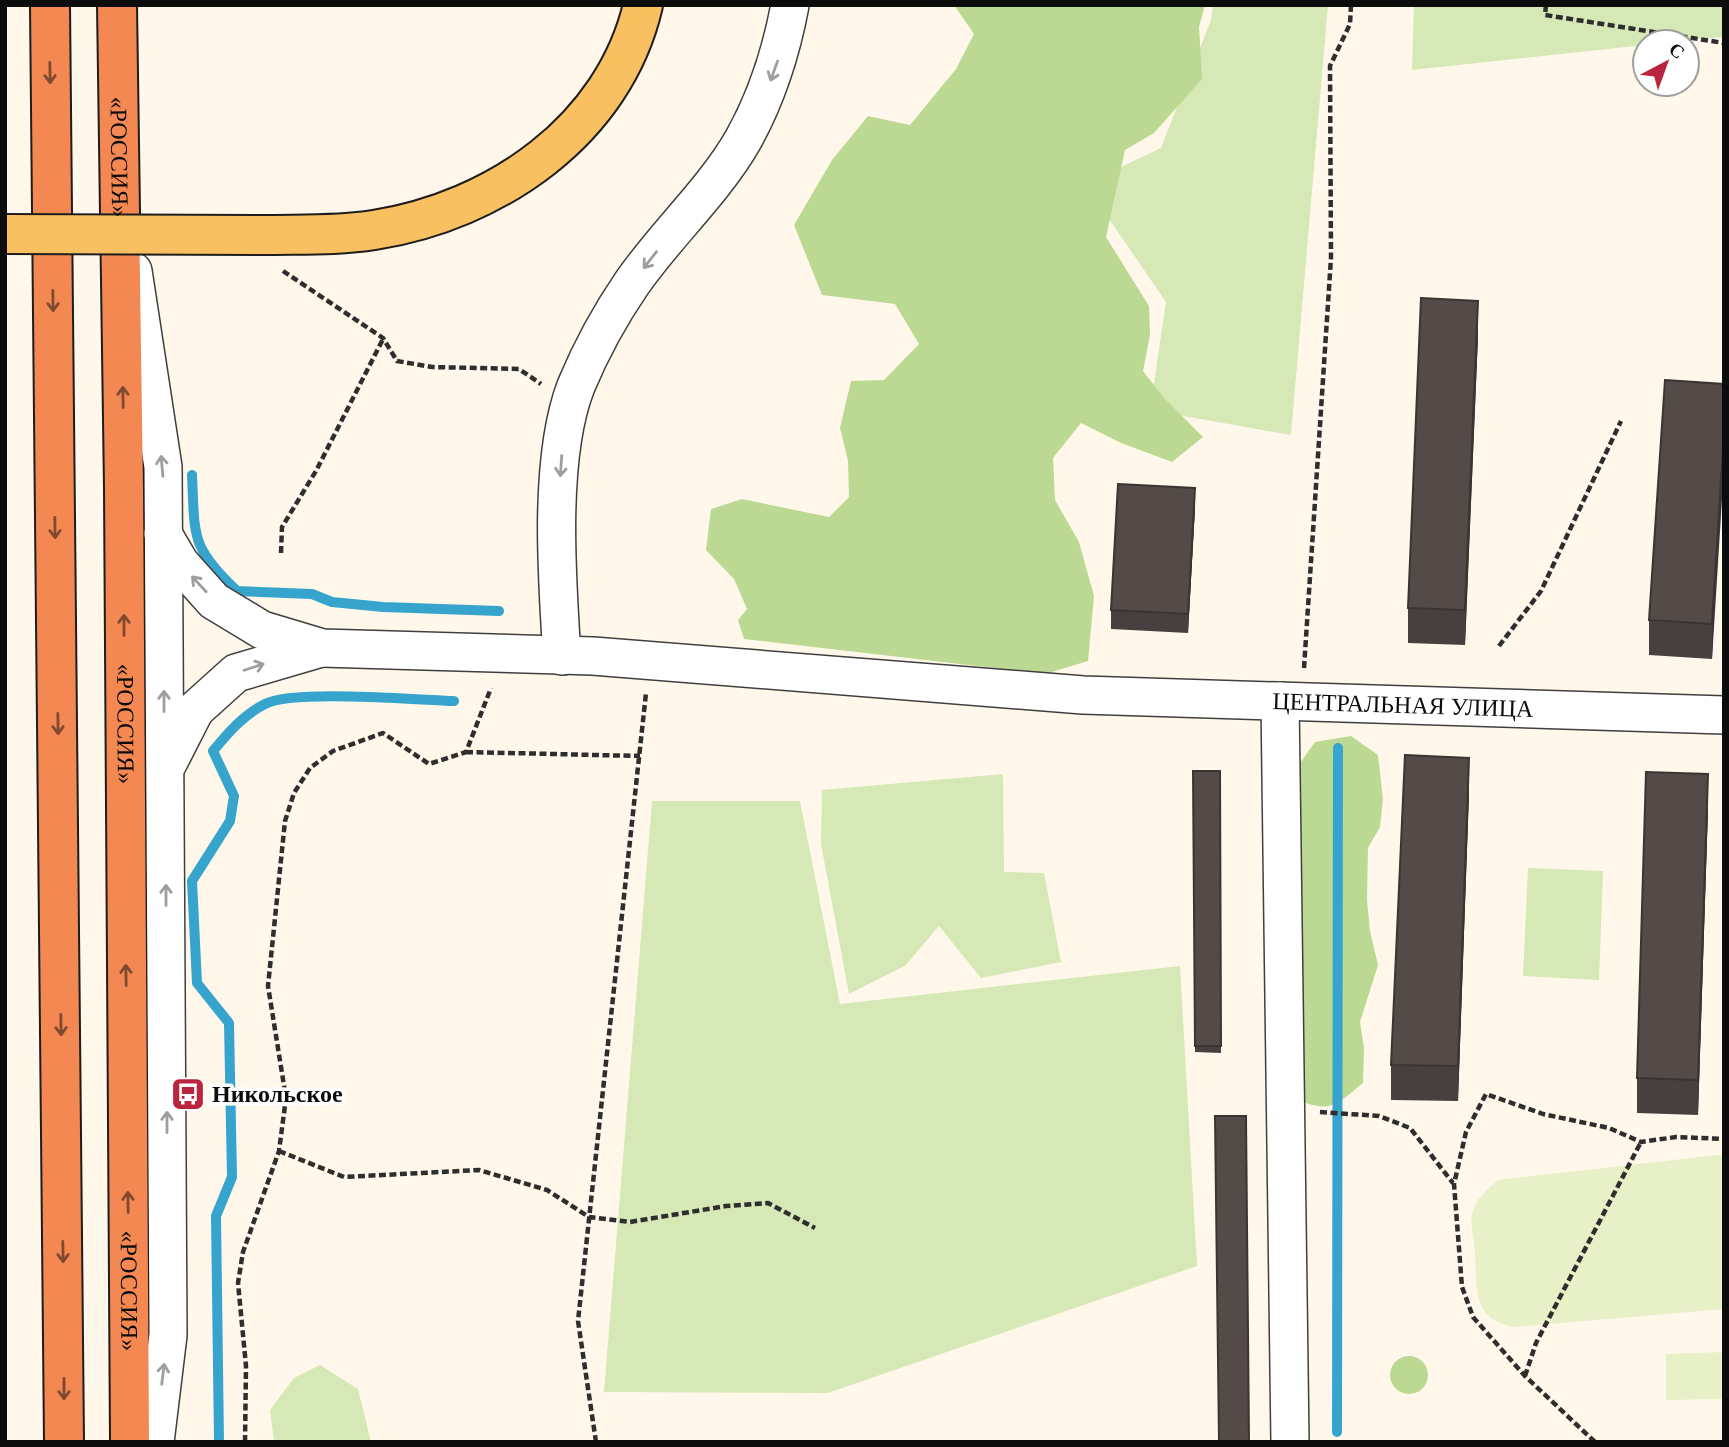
<svg xmlns="http://www.w3.org/2000/svg" width="1729" height="1447" font-family="Georgia,serif">
<style>
.green{fill:#d6e8b5}
.forest{fill:#bcd994}
.pitch{fill:#e7f0c6}
.lines{fill:none;stroke-linecap:round;stroke-linejoin:round}
.stream{stroke:#36a4cd;stroke-width:10}
.minor-casing{stroke:#3f3f3f;stroke-width:40}
.major-casing{stroke:#1d1d1d;stroke-width:42}
.highway-casing{stroke:#1d1d1d;stroke-width:42}
.path{stroke:#2e2e2e;stroke-width:4.5;stroke-dasharray:7 3.5;stroke-linecap:butt}
.minor{stroke:#fff;stroke-width:37}
.major{stroke:#f9c061;stroke-width:38}
.highway{stroke:#f48853;stroke-width:38}
.major-bridge-casing{stroke:#1d1d1d;stroke-width:42;stroke-linecap:butt}
.major-bridge{stroke:#f9c061;stroke-width:38}
.wall{fill:#48403e}
.shaded-wall{fill:#3b3432}
.building{fill:#544b48;stroke:#3b3432;stroke-width:2}
.oneway{stroke:#9e9e9e}
.oneway2{stroke:#804a30}
.labels{text-anchor:middle;stroke-width:7;stroke-linejoin:round;paint-order:stroke}
.street-label{font-size:24px;fill:#0c0c0c;stroke:#fff}
.poi-label{font-size:24px;font-weight:bold;fill:#0c0c0c;stroke:#fff;text-anchor:start}
</style>
<rect width="100%" height="100%" fill="#fff8ea"/>
<path class="green" d="M1213,5H1328L1291,435L1150,410L1166,302L1085,184L1161,148L1211,20Z
M1414,5H1724V37L1645,42V45L1412,70Z
M1003,774L1004,872L1044,873L1061,962L981,978L939,926L905,966L849,994L821,844L822,790Z
M652,801H800L840,1004L1180,966L1197,1266L828,1393L604,1392Z
M1528,868L1603,871L1599,980L1523,976Z
M320,1365L358,1389L371,1442H274L270,1410L294,1378Z"/>
<path class="forest" d="M954,5H1205L1199,27L1202,79L1154,133L1125,150L1106,237L1149,306L1150,335L1143,371L1165,399L1203,437L1172,462L1121,443L1081,423L1053,458L1055,500L1079,542L1094,596L1088,661L1045,674L744,639L738,620L747,609L734,579L706,550L711,509L742,499L829,517L849,497L848,461L840,428L851,381L884,380L919,344L895,304L822,295L794,225L832,160L868,116L910,125L956,69L974,34Z
M1351,736L1378,755L1383,799L1380,827L1368,848L1367,900L1370,931L1378,965L1360,1022L1364,1048L1363,1083C1337,1104 1332,1114 1298,1100L1297,1078L1304,1053L1293,948L1302,941L1295,915V814L1301,795L1298,766L1315,742Z
M1390 1375a19 19 0 1 1 38 0a19 19 0 1 1-38 0Z"/>
<path class="pitch" d="M1717,1155L1724,1156V1309L1516,1327C1472,1322 1477,1288 1475,1253C1474,1241 1470,1226 1472,1214C1475,1199 1487,1190 1498,1180Z
M1724,1352V1399L1666,1400V1354Z"/>
<g class="lines">
<path class="stream" d="M192,475C195,536 190,547 237,591L312,594L332,602L383,607L499,611
M1337,1432L1338,748
M219,1442L216,1216L232,1177L229,1023L197,983L192,881L230,821L234,796L213,751C228,733 243,715 265,704C293,689 416,700 454,701"/>
<g class="minor-casing">
<g id="minor">
<path d="M133,271L163,467L168,1335L155,1442"/>
<path id="s1" d="M163,534L180,563L214,601L262,630L322,648L593,656L1083,695L1724,715"/>
<path d="M562,656C557,579 548,458 576,386C591,350 610,315 632,283C666,234 713,192 743,140C767,97 781,53 790,5"/>
<path d="M1280,701L1290,1442"/>
<path d="M168,763L195,710L236,673L321,648"/>
</g>
</g>
<g class="major-casing">
<path id="major" d="M262,235C299,234 337,236 374,230C496,211 614,130 643,5"/>
</g>
<g class="highway-casing">
<g id="highway">
<path d="M50,5L64,1442"/>
<path id="s2" d="M117,5L124,488L130,1442"/>
</g>
</g>
<path class="path" d="M1546,5L1545,15L1724,43
M283,271L383,338L397,361L432,367L519,369L541,384
M281,553L282,527L316,471L383,339
M1499,646L1541,591L1621,421
M1304,668L1331,258L1330,66L1350,24L1351,5
M466,752L640,756
M1320,1112L1379,1116L1410,1128L1453,1183
M279,1151L344,1177L479,1170L547,1190L589,1217L630,1222L726,1206L768,1203L815,1228
M1525,1376L1536,1343L1641,1142
M245,1442L246,1366L238,1283L243,1252L279,1151L286,1098L268,986L285,821L294,793L310,768L333,751L383,733L429,764L466,752L491,688
M596,1442L578,1321L646,693
M1595,1442L1525,1376L1473,1317L1462,1287L1454,1184L1466,1132L1486,1094L1543,1114L1609,1128L1641,1142L1676,1137L1724,1139"/>
<use href="#minor" class="minor"/>
<use href="#major" class="major"/>
<use href="#highway" class="highway"/>
<g class="major-bridge-casing">
<path id="major-bridge" d="M5,234L262,235"/>
</g>
<use href="#major-bridge" class="major-bridge"/>
</g>
<path class="wall" d="M1478,336L1465,645L1408,643V608Z
M1724,384L1712,659L1649,655V620Z
M1195,508L1188,633L1111,629V610Z
M1193,771H1220L1221,1053L1195,1052Z
M1469,793L1458,1101L1391,1100V1065Z
M1708,809L1698,1115L1637,1113V1078Z"/>
<path class="shaded-wall" d="M1478,301V336L1465,645V610Z
M1724,432V467L1712,659V624Z
M1195,488V508L1188,633V614Z
M1469,758V793L1458,1101V1066Z
M1708,774V809L1698,1115V1080Z"/>
<path class="building" d="M1421,298L1478,301L1465,610L1408,608Z
M1665,380L1724,384V432L1712,624L1649,620Z
M1118,484L1195,488L1188,614L1111,610Z
M1405,755L1469,758L1458,1066L1391,1065Z
M1193,771H1220L1221,1046H1195Z
M1646,772L1708,774L1698,1080L1637,1078Z
M1215,1116H1246L1249,1442H1219Z"/>
<defs><path id="oneway-shaft" d="M-6 0H5M1.5-3L5.5 0L1.5 3" fill="none" stroke-width="1.6" stroke-linecap="round" stroke-linejoin="round" transform="scale(1.75)"/></defs>
<g class="oneway">
<use href="#oneway-shaft" transform="translate(774 71) rotate(110)"/>
<use href="#oneway-shaft" transform="translate(650 260) rotate(128)"/>
<use href="#oneway-shaft" transform="translate(162 466) rotate(-95)"/>
<use href="#oneway-shaft" transform="translate(561 466) rotate(94)"/>
<use href="#oneway-shaft" transform="translate(199 584) rotate(-133)"/>
<use href="#oneway-shaft" transform="translate(254 667) rotate(-18)"/>
<use href="#oneway-shaft" transform="translate(164 701) rotate(-90)"/>
<use href="#oneway-shaft" transform="translate(166 895) rotate(-90)"/>
<use href="#oneway-shaft" transform="translate(167 1122) rotate(-90)"/>
<use href="#oneway-shaft" transform="translate(163 1374) rotate(-83)"/>
</g>
<g class="oneway2">
<use href="#oneway-shaft" transform="translate(50 73) rotate(89)"/>
<use href="#oneway-shaft" transform="translate(53 301) rotate(89)"/>
<use href="#oneway-shaft" transform="translate(123 397) rotate(-91)"/>
<use href="#oneway-shaft" transform="translate(55 528) rotate(89)"/>
<use href="#oneway-shaft" transform="translate(124 625) rotate(-90)"/>
<use href="#oneway-shaft" transform="translate(58 724) rotate(89)"/>
<use href="#oneway-shaft" transform="translate(126 975) rotate(-91)"/>
<use href="#oneway-shaft" transform="translate(61 1025) rotate(89)"/>
<use href="#oneway-shaft" transform="translate(128 1202) rotate(-91)"/>
<use href="#oneway-shaft" transform="translate(63 1252) rotate(89)"/>
<use href="#oneway-shaft" transform="translate(64 1389) rotate(90)"/>
</g>
<defs>
<g id="bus-square" transform="scale(1.75)"><rect x="-9" y="-9" width="18" height="18" rx="4" fill="#bb243e" stroke="#fff"/><path d="M-5-6H5V4H4V6H2V4H-2V6H-4V4H-5ZM-3.5-4V0h7V-4ZM-3.5 1.2v1.5H-2V1.2ZM2 1.2v1.5H3.5V1.2Z" fill="#fff"/></g>
</defs>
<g fill-rule="evenodd">
<use href="#bus-square" x="188" y="1094"/>
</g>
<g class="labels">
<g class="street-label">
<text dy="8" stroke="none"><textPath href="#s2" startOffset="152">«РОССИЯ»</textPath></text>
<text dy="8" stroke="none"><textPath href="#s1" startOffset="1286">ЦЕНТРАЛЬНАЯ УЛИЦА</textPath></text>
<text dy="8" stroke="none"><textPath href="#s2" startOffset="719">«РОССИЯ»</textPath></text>
<text dy="8" stroke="none"><textPath href="#s2" startOffset="1286">«РОССИЯ»</textPath></text>
</g>
<g class="poi-label">
<text x="212" y="1102">Никольское</text>
</g>
</g>
<rect width="1729" height="1447" fill="none" stroke="#0c0c0c" stroke-width="14"/>
<g transform="translate(1666 63) rotate(41)"><circle r="33" fill="#ffffff" stroke="#9e9e9e" stroke-width="2"/>
<path d="M0-5L12 26L0 18L-12 26Z" fill="#bb243e"/>
<text y="-10" font-size="19" font-weight="bold" text-anchor="middle" fill="#0c0c0c">С</text>
</g>
</svg>
